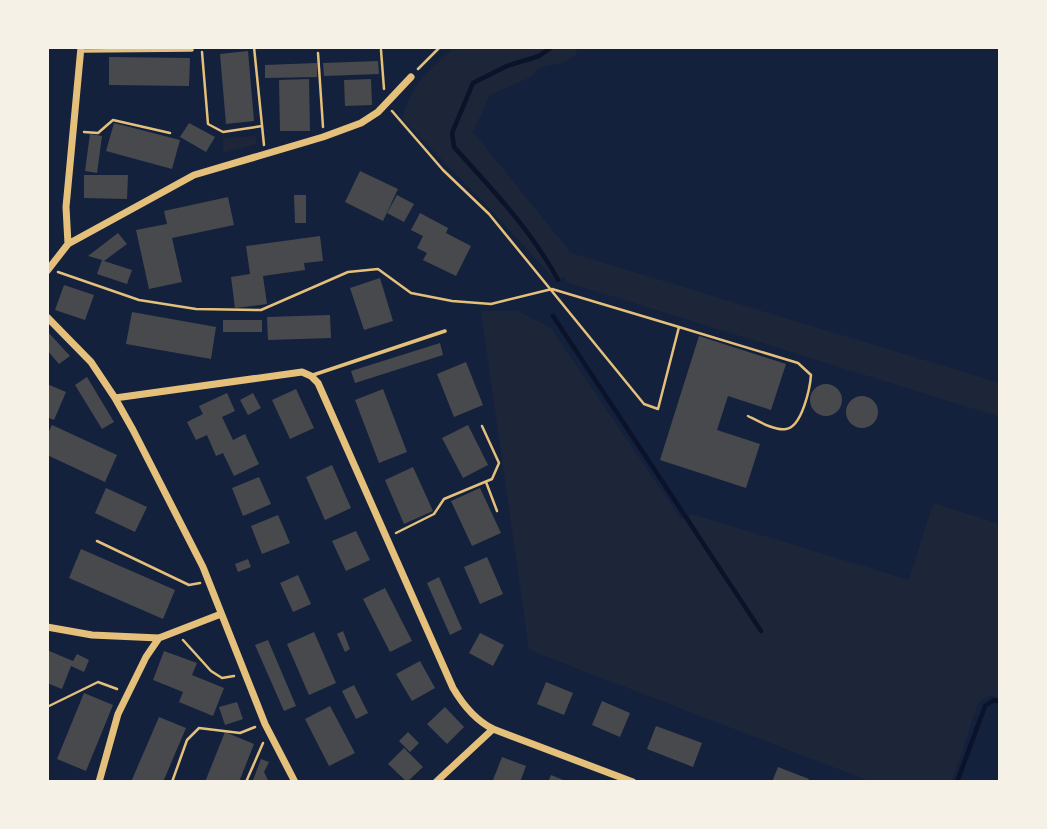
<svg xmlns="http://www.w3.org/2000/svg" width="1047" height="829" font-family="'DejaVu Sans',sans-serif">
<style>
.green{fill:#1d2539}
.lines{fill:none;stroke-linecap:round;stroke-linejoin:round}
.stream{stroke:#0b132b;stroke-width:4.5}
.building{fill:#48494c}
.path{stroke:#e5c07b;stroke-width:2.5}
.service{stroke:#e5c07b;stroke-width:3.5}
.minor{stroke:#e5c07b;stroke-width:7}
</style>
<rect width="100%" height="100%" fill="#14213d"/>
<path class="green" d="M455,47H576L577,54L565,62L538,68L531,77L490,95L473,132L571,253L1000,383V417L566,282V277L555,280L493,212L402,119C413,82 427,72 455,47Z
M255,136L257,144L223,153V138Z
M481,311H517L551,328L681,519L692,514L909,580L933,503L1000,524V698L990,695L978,703L952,782H872L529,650Z"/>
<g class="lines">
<path class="stream" d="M552,47L539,56L507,66L473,83L452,133L454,147C492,189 531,230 558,280
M553,316L761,631
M957,782L985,706L994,700L1000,702"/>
</g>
<path class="building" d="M248,51L254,121L226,124L220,54Z
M109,57L190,58L189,86L109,85Z
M378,61L379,74L324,76L323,63Z
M317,63V77L265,78V65Z
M309,79L310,131H280L279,80Z
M371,79L372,105L345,106L344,80Z
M114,123L180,140L172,169L106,151Z
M189,123L215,137L206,152L180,137Z
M90,134L102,136L97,173L85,171Z
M360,171L398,189L383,221L345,202Z
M84,175H128L127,199L84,198Z
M294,195H306V223H295Z
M397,195L414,204L404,222L387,213Z
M228,197L234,225L172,238L182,282L149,289L136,230L167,224L164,211Z
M420,213L448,228L446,233L471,246L456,276L423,260L427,253L417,248L423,236L411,230Z
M118,233L127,244L104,261L132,270L127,284L97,274L102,260L88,256Z
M320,236L323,261L304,263L305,270L263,276L267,304L235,308L231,277L250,274L246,246Z
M380,278L393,321L364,330L350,288Z
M64,285L94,295L85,320L55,310Z
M132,312L216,327L211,359L126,344Z
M330,315L331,338L268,340L267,317Z
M223,320H262V332H223Z
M47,331L70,356L59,364L47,350Z
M699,336L786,364L771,410L728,396L717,430L760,444L746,488L660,460Z
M440,343L443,355L355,383L351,371Z
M466,362L483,405L454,417L437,374Z
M87,377L114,422L102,429L75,385Z
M47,384L66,392L54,420L47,417Z
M810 400a16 16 0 1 1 32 0a16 16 0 1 1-32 0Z
M296,389L314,428L290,439L272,400Z
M383,389L407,452L379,463L355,400Z
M227,393L235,411L222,417L233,440L245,434L259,464L234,476L223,453L216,456L207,435L196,440L187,422L203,414L199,406Z
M253,393L261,408L248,415L240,400Z
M846 412a16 16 0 1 1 32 0a16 16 0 1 1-32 0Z
M52,425L117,455L105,482L47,455V435Z
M468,425L488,465L463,478L442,438Z
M332,465L351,508L325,520L306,477Z
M413,467L433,511L404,524L385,480Z
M259,477L271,504L243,516L232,488Z
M106,488L147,507L135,532L95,513Z
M480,488L501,533L472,546L451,501Z
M278,515L290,543L262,554L251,526Z
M356,531L370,560L346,571L332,541Z
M81,549L175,590L163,619L69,578Z
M487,557L503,594L480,604L464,567Z
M248,559L251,567L238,572L235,564Z
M298,575L311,604L293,612L280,583Z
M439,577L462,629L450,635L427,583Z
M385,588L412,641L390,652L363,599Z
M343,631L350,649L345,652L337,634Z
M314,632L336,683L309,695L287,644Z
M480,633L504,645L493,666L469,653Z
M268,640L296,706L284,711L255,645Z
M47,650L73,661L77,654L89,660L84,672L71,666L62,689L47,683Z
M164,651L197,663L192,675L224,688L213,716L179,702L183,692L153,680Z
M420,661L435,688L412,701L396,674Z
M546,682L573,693L564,715L537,704Z
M354,685L368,713L356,719L342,691Z
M84,693L113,705L86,771L57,759Z
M602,701L630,713L620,737L592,725Z
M237,702L243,719L225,725L219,707Z
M330,706L355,753L329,766L305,719Z
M445,707L464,727L447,744L427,724Z
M159,717L186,728L163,782H131Z
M656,726L702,743L693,767L647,749Z
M225,732L254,744L239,782H205Z
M408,732L419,743L410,752L399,741Z
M404,748L423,767L407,782L388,764Z
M502,757L526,766L520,782L493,780Z
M261,759L269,762L264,772L269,782L253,780Z
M778,767L809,779L807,782H772Z
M551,775L568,782H548Z"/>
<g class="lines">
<path class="path" d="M254,47L264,145
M381,50L384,89
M202,52L208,124L223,132L262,126
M318,53L323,127
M418,69L440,47
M84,132L98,133L113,120L170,133
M58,272L139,300L196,309L261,310L348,272L378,269L411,293L452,301L491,304L552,289L679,327L658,409L644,404L489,214L443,170L392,111
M679,327L798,363L811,375C810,388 802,427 786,429C775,431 758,421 748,416
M486,482L497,511
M396,533L434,514L444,499L492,479L499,463L482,426
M97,541L189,585L200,583
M183,640L211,671L222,678L234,676
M47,707L98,682L117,689
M47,780L49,782
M172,782L187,740L199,728L240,733L255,727
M246,782L263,743"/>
<path class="service" d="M81,51L192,50
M313,375L445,331"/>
<path class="minor" d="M68,244L194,175L323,137L361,123L378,112L411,77
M47,271L68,244L66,207L81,47
M47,317L91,362L115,398L133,430L203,567L265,724L295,782
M115,398L302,372L311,376L318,383L453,688C463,705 475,720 493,729L633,782
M47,627L92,635L159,638L221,614
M99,782L118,714L146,657L159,638
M436,782L493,729"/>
</g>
<rect width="1047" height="829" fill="none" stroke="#f6f1e7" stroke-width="98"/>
</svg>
